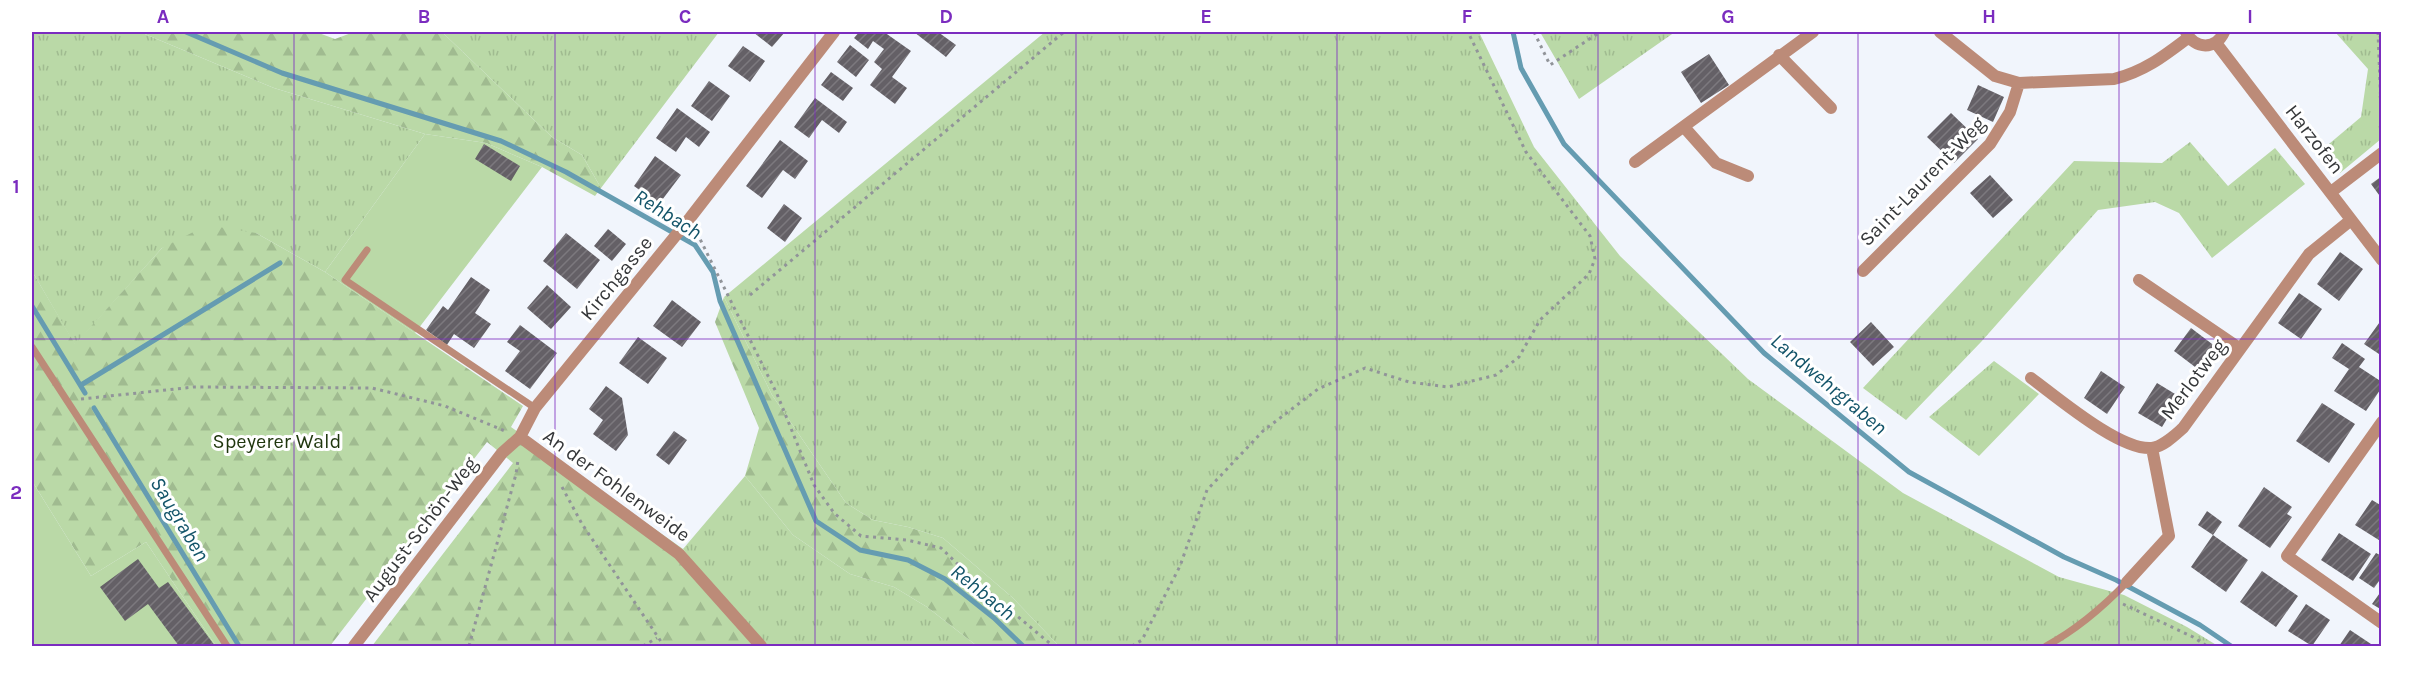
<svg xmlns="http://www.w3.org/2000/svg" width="2413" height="678" font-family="Karla,sans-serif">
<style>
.grass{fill:url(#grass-tufts)}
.forest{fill:url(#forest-firs)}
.garden{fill:#bad9a7}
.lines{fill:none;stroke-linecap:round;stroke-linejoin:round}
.stream{stroke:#659cb1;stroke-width:5}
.building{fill:url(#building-hatch)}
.path{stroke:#919499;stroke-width:3;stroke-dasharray:3 4.5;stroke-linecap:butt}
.service{stroke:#bc8b78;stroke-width:7}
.minor{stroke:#bc8b78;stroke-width:12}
.grid{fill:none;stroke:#7b2cbf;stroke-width:1.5;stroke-opacity:0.55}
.labels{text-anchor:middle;stroke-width:6;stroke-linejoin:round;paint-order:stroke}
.street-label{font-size:20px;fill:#353739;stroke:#fff}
.park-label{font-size:20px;fill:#1f360d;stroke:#fff}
.water-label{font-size:21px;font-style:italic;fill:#135469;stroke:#fff}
.neatline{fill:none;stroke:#7b2cbf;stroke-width:2}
.grid-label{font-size:20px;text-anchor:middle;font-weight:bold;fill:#7b2cbf}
</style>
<defs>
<pattern id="grass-tufts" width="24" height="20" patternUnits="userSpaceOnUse" patternTransform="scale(1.5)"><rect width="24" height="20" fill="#bad9a7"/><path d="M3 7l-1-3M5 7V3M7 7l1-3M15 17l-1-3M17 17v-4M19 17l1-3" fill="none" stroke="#a0bb90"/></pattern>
<pattern id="forest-firs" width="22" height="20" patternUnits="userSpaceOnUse" patternTransform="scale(1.5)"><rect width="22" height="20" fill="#bad9a7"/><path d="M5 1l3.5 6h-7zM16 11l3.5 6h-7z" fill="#a0bb90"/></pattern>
<pattern id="building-hatch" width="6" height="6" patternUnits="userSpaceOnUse" patternTransform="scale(1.5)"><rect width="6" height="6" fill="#646066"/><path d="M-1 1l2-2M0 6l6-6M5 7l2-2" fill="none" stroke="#7c797e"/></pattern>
</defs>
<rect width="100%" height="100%" fill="#f1f5fc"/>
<path class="grass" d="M32,32H140L274,88L425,134L325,272L256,233L162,248L75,345L32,271Z
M437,32H719L601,188L582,155L552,137L443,33Z
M1045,32H1479L1534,147L1620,256L1748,379L1903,493L2059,577L2124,595L2187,627L2218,646H1059L1013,598L943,538L908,527L873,520L846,503L772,395L724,297Z
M1540,32H1675L1579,99Z
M2335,32H2382L2381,139L2340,173L2323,149L2361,117L2368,69Z
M2190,142L2228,186L2275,148L2305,184L2212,258L2179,213L2155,202L2098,210L1981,342L1906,420L1863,388L2074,161L2162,163Z
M1994,361L2039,394L1979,456L1929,417Z
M745,476L793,535L850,574L894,587L927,607L977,646H756L683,549Z"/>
<path class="forest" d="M140,32H316L335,39L354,32L443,33L552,137L582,155L601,188L595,196L542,167L486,143L425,134L274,88Z
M207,225L256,233L325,272L523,406L511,427L683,549L756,646H372L513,463L487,442L330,646H216L146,542L91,576L32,481V271L75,344L162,248Z
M724,297L772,395L846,503L873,520L908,527L943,538L1013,598L1059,646H977L927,607L894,587L850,574L793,535L745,476L759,428L715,322Z"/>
<path class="garden" d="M425,134L486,143L542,167L415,333L325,272Z
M32,481L91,576L146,542L216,646H32Z"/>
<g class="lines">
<path class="stream" d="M186,32L282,73L501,141L566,172L695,245L713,272L720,301L816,521L860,550L908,560L945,579L994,618L1023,646
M1513,32L1521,68L1564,144L1764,353L1909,472L2064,557L2116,580L2200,625L2231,646
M32,306L85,393
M81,385L280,263
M94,408L239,646"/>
</g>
<path class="building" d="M753,32H785L772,47Z
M859,32H884L911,51L892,77L907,88L895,104L870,85L882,69L874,62L884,49L873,41L868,49L854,38Z
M914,32H938L956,45L946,57Z
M850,45L869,60L856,77L837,62Z
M743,46L765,61L750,82L728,66Z
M1709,54L1729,85L1701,103L1681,72Z
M831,72L853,88L843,101L821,85Z
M709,81L730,96L712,121L691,106Z
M1978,85L2004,97L1993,122L1967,110Z
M815,98L847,122L839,133L822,120L809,138L794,127Z
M677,108L710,132L699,147L686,137L676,152L656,138Z
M1951,113L1978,139L1954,163L1927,137Z
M780,140L808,161L795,179L783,170L762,198L746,186Z
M484,144L520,166L511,181L475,159Z
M655,156L681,175L659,204L634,186Z
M1990,175L2013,200L1993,218L1970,193Z
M2382,176V199L2371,184Z
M784,204L802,218L785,242L767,228Z
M608,229L626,244L612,261L594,246Z
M566,233L600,260L577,289L543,261Z
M2340,252L2363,269L2339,301L2317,284Z
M471,277L490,290L475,313L491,324L474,348L454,334L447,345L426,330L443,306L448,310Z
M547,285L571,307L551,329L527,308Z
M2299,293L2322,309L2301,339L2278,323Z
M672,300L701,322L682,347L653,326Z
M2382,319V356L2364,344Z
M1871,322L1894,347L1873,366L1850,342Z
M520,325L557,353L530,389L505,371L520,351L507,342Z
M2191,328L2220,350L2203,373L2174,351Z
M638,337L667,358L648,384L619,363Z
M2342,343L2365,359L2359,367L2382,382V387L2366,411L2334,391L2349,369L2332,358Z
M2101,371L2125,387L2107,414L2084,398Z
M2157,383L2180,397L2162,427L2138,413Z
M606,386L622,398L628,435L616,451L593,434L603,420L589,409Z
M2322,403L2355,424L2329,463L2296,441Z
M674,431L687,440L669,465L656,455Z
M2264,487L2292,507L2287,514L2292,517L2270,548L2238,526Z
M2372,500L2382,506V542L2355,525Z
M2207,511L2222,522L2213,535L2198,525Z
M2339,533L2371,554L2353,581L2321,560Z
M2213,535L2248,560L2226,592L2191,567Z
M2376,553L2382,556V577L2374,588L2359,578Z
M138,559L159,588L168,582L215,646H179L148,604L125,621L100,587Z
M2262,571L2298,596L2276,627L2240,602Z
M2382,590V610L2372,604Z
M2306,604L2330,620L2312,646L2288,631Z
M2350,630L2374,646H2339Z"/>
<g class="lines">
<path class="path" d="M1534,32L1550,65L1600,32
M2378,32L2382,133
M697,233L777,394L814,485L834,513L861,536L907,540L941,548L974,580L1053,646
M750,295L1064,32
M81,399L194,387L372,388L445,406L505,431
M562,487L582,524L664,646
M2123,604L2193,637L2207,646
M469,646L516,474L518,460
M643,646L657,638
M1132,646L1142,640L1180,566L1207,490L1263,431L1318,389L1365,368L1409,382L1448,387L1496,375L1519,357L1540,320L1589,274L1595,259L1590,236L1526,152L1468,32"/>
<path class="service" d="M367,250L345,280L535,408
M32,347L227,646
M2046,646C2076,630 2104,606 2127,582"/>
<path class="minor" d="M1940,32L1995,76L2019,83L2114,79C2145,71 2164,56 2189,37
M2186,32C2195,50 2216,50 2224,32
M2216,43L2382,260
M1779,55L1831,108
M1684,127L1716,163L1748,176
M1635,162L1813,32
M2331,192L2382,153
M1863,271L1990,144L2010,112L2019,83
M2139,280L2239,348
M2031,378C2057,397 2120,451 2152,448C2164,446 2175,435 2183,428L2309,254L2351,220
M2382,422L2287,556L2382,623
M520,437L679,554L761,646
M2127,582L2169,536L2152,448
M354,646L502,453L520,437L535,408L690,218L834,32"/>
</g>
<path class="grid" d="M294,32V646M555,32V646M815,32V646M1076,32V646M1337,32V646M1598,32V646M1858,32V646M2119,32V646M32,339H2382"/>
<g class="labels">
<g class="street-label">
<text transform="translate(2315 139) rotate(52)" y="7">Harzofen</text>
<text transform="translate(1922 181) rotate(-46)" y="7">Saint-Laurent-Weg</text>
<text transform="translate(616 278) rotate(-51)" y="7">Kirchgasse</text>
<text transform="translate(2193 379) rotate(-53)" y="7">Merlotweg</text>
<text transform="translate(617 485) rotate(36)" y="7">An der Fohlenweide</text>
<text transform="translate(420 529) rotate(-53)" y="7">August-Schön-Weg</text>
</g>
<g class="park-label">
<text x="277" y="448">Speyerer Wald</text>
</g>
<g class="water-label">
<text transform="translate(668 214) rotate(32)" y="7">Rehbach</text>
<text transform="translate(1829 384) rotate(40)" y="7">Landwehrgraben</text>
<text transform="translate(180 519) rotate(59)" y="7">Saugraben</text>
<text transform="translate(983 592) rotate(39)" y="7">Rehbach</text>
</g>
</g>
<rect width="2413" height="678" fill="none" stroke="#ffffff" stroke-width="66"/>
<rect x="33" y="33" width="2347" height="612" class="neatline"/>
<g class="grid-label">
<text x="163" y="23">A</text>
<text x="424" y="23">B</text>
<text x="685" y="23">C</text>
<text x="946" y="23">D</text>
<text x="1206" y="23">E</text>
<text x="1467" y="23">F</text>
<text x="1728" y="23">G</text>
<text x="1989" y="23">H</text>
<text x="2250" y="23">I</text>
<text x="16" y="193">1</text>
<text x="16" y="499">2</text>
</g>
</svg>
